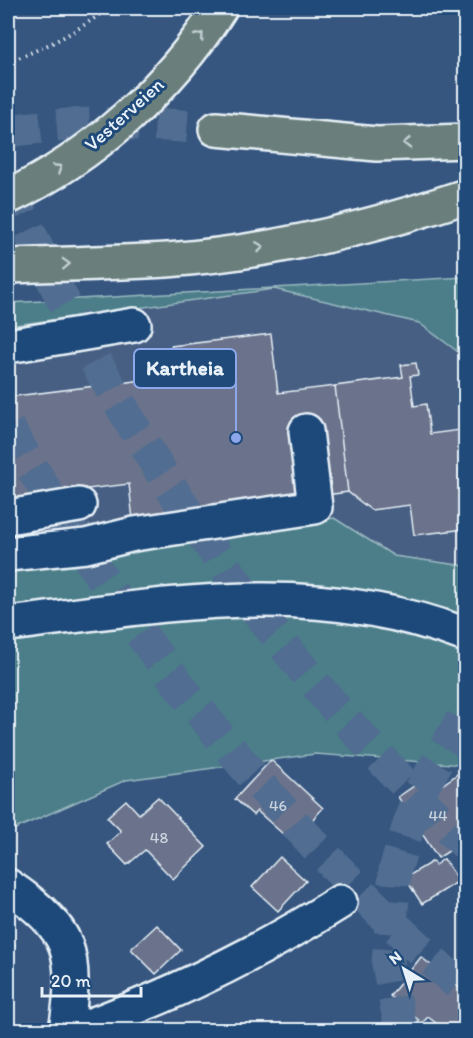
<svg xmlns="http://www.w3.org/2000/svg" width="473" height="1038" font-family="Itim,sans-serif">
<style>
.built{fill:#465f83}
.green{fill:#4c7e89;stroke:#9ab8c0;stroke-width:1.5}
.building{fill:#6a738b;stroke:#e8f1f8;stroke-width:1.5}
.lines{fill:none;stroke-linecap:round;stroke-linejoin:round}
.major-tunnel{stroke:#516d91;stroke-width:33;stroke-dasharray:33 16;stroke-linecap:butt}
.highway-tunnel{stroke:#516d91;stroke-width:33;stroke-dasharray:33 16;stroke-linecap:butt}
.minor-casing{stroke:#e8f1f8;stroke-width:38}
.highway-casing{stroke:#e8f1f8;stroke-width:38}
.path{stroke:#e8f1f8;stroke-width:4;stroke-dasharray:1.5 4.5;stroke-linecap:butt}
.minor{stroke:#1f4a7a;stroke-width:33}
.highway{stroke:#6b7f7c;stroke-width:33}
.oneway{stroke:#c2cfd3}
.labels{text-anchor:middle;stroke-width:6;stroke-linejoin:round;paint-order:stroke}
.number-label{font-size:16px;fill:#c8d2dd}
.street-label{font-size:20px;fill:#e8f1f8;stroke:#1f4a7a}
.leader{fill:none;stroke:#8da8ea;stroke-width:2}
.callout-dot{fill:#8da8ea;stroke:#1f4a7a;stroke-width:2}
.callout{fill:#1f4a7a;stroke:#8da8ea;stroke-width:2}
.callout-label{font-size:21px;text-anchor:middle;font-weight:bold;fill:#e8f1f8}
</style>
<rect width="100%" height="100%" fill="#36567f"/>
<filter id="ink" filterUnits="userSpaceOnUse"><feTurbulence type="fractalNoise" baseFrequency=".0167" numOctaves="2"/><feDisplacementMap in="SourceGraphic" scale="12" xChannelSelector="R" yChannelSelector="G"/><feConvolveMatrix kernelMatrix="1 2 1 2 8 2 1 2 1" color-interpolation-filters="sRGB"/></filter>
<g filter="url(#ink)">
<path class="built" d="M274,289L419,323L465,357V566L394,556L334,518L147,550L117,523L8,537V326Z"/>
<path class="green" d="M465,277V357L419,323L274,289L8,326V303Z
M334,518L394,556L465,566V765L315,754L126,780L8,832V537L117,523L147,550Z"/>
<path class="building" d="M271,334L278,393L335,386L348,492L133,520L129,484L11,498L10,491H8V397L175,376L171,346Z
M416,363L418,375L410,376L414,406L426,404L430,434L460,430L466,475V529L414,535L410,505L371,510L348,492L335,386L403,377L401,365Z
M271,760L323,808L292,842L257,811L253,815L235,799Z
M466,768V810L460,814L466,822V840L438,858L398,797L433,773L442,785Z
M158,797L206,847L173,879L145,850L127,865L107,844L121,831L107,817L126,800L139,814Z
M280,857L306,881L278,911L252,887Z
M444,859L459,881L422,904L405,878L433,861L435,865Z
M157,925L181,950L156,974L131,949Z
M8,938L15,945L8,954Z
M421,957L466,993V1030H445L428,1017L422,1023L390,996Z"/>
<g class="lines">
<path class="major-tunnel" d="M8,186C122,437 265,653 466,845
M8,427C129,639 281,830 466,991
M401,1030L388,964L395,870L418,795L466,713"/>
<path class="highway-tunnel" d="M8,131C78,121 146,122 216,129"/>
<g class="minor-casing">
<path id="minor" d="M8,346L134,325
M8,517L79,505
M8,554L86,546L134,534L315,507L306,431
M8,624C165,605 312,576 466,635
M8,886C29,900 57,921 66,946C75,971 70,1005 66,1030
M78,1030C168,997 259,953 340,902"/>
</g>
<g class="highway-casing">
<path id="highway" d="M216,129L377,144L466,141
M8,197C93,157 170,87 220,8
M8,266C61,264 114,263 167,260C267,253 371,228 466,196"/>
</g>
<path class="path" d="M8,62C44,48 78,32 108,8"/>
<use href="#minor" class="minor"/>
<use href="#highway" class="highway"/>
</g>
<defs><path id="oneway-chevron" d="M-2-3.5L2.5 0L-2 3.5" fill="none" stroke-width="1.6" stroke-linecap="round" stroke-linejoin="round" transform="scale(1.5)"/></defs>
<g class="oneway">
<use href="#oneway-chevron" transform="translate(200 36) rotate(-51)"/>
<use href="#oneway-chevron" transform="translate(407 143) rotate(179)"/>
<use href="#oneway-chevron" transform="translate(58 168) rotate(-33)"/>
<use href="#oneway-chevron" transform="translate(260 247) rotate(-8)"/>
<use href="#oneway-chevron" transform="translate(66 264) rotate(-2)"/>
</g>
</g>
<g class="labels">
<g class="number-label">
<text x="278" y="811">46</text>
<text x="438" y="821">44</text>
<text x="159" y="843">48</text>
</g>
<g class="street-label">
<text transform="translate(124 114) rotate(-42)" y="7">Vesterveien</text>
</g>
</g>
<path class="leader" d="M236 438L236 368"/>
<circle class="callout-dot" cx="236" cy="438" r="6"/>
<rect class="callout" x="134" y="349" width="102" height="39" rx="6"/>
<g class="callout-label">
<text x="185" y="375">Kartheia</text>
</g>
<rect width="473" height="1038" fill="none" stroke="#1f4a7a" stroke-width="30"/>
<rect x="15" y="15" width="443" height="1008" fill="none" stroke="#e8f1f8" stroke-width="2" filter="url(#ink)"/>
<g transform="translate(404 969) rotate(322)" stroke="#1f4a7a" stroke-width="4.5" paint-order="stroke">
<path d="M0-4.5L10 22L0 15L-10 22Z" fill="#e8f1f8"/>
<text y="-9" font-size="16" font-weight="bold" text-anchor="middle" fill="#e8f1f8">N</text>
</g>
<path d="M42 987v9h99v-9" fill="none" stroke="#e8f1f8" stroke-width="3"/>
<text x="51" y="987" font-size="18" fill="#e8f1f8" stroke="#1f4a7a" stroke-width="4.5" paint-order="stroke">20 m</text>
</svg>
